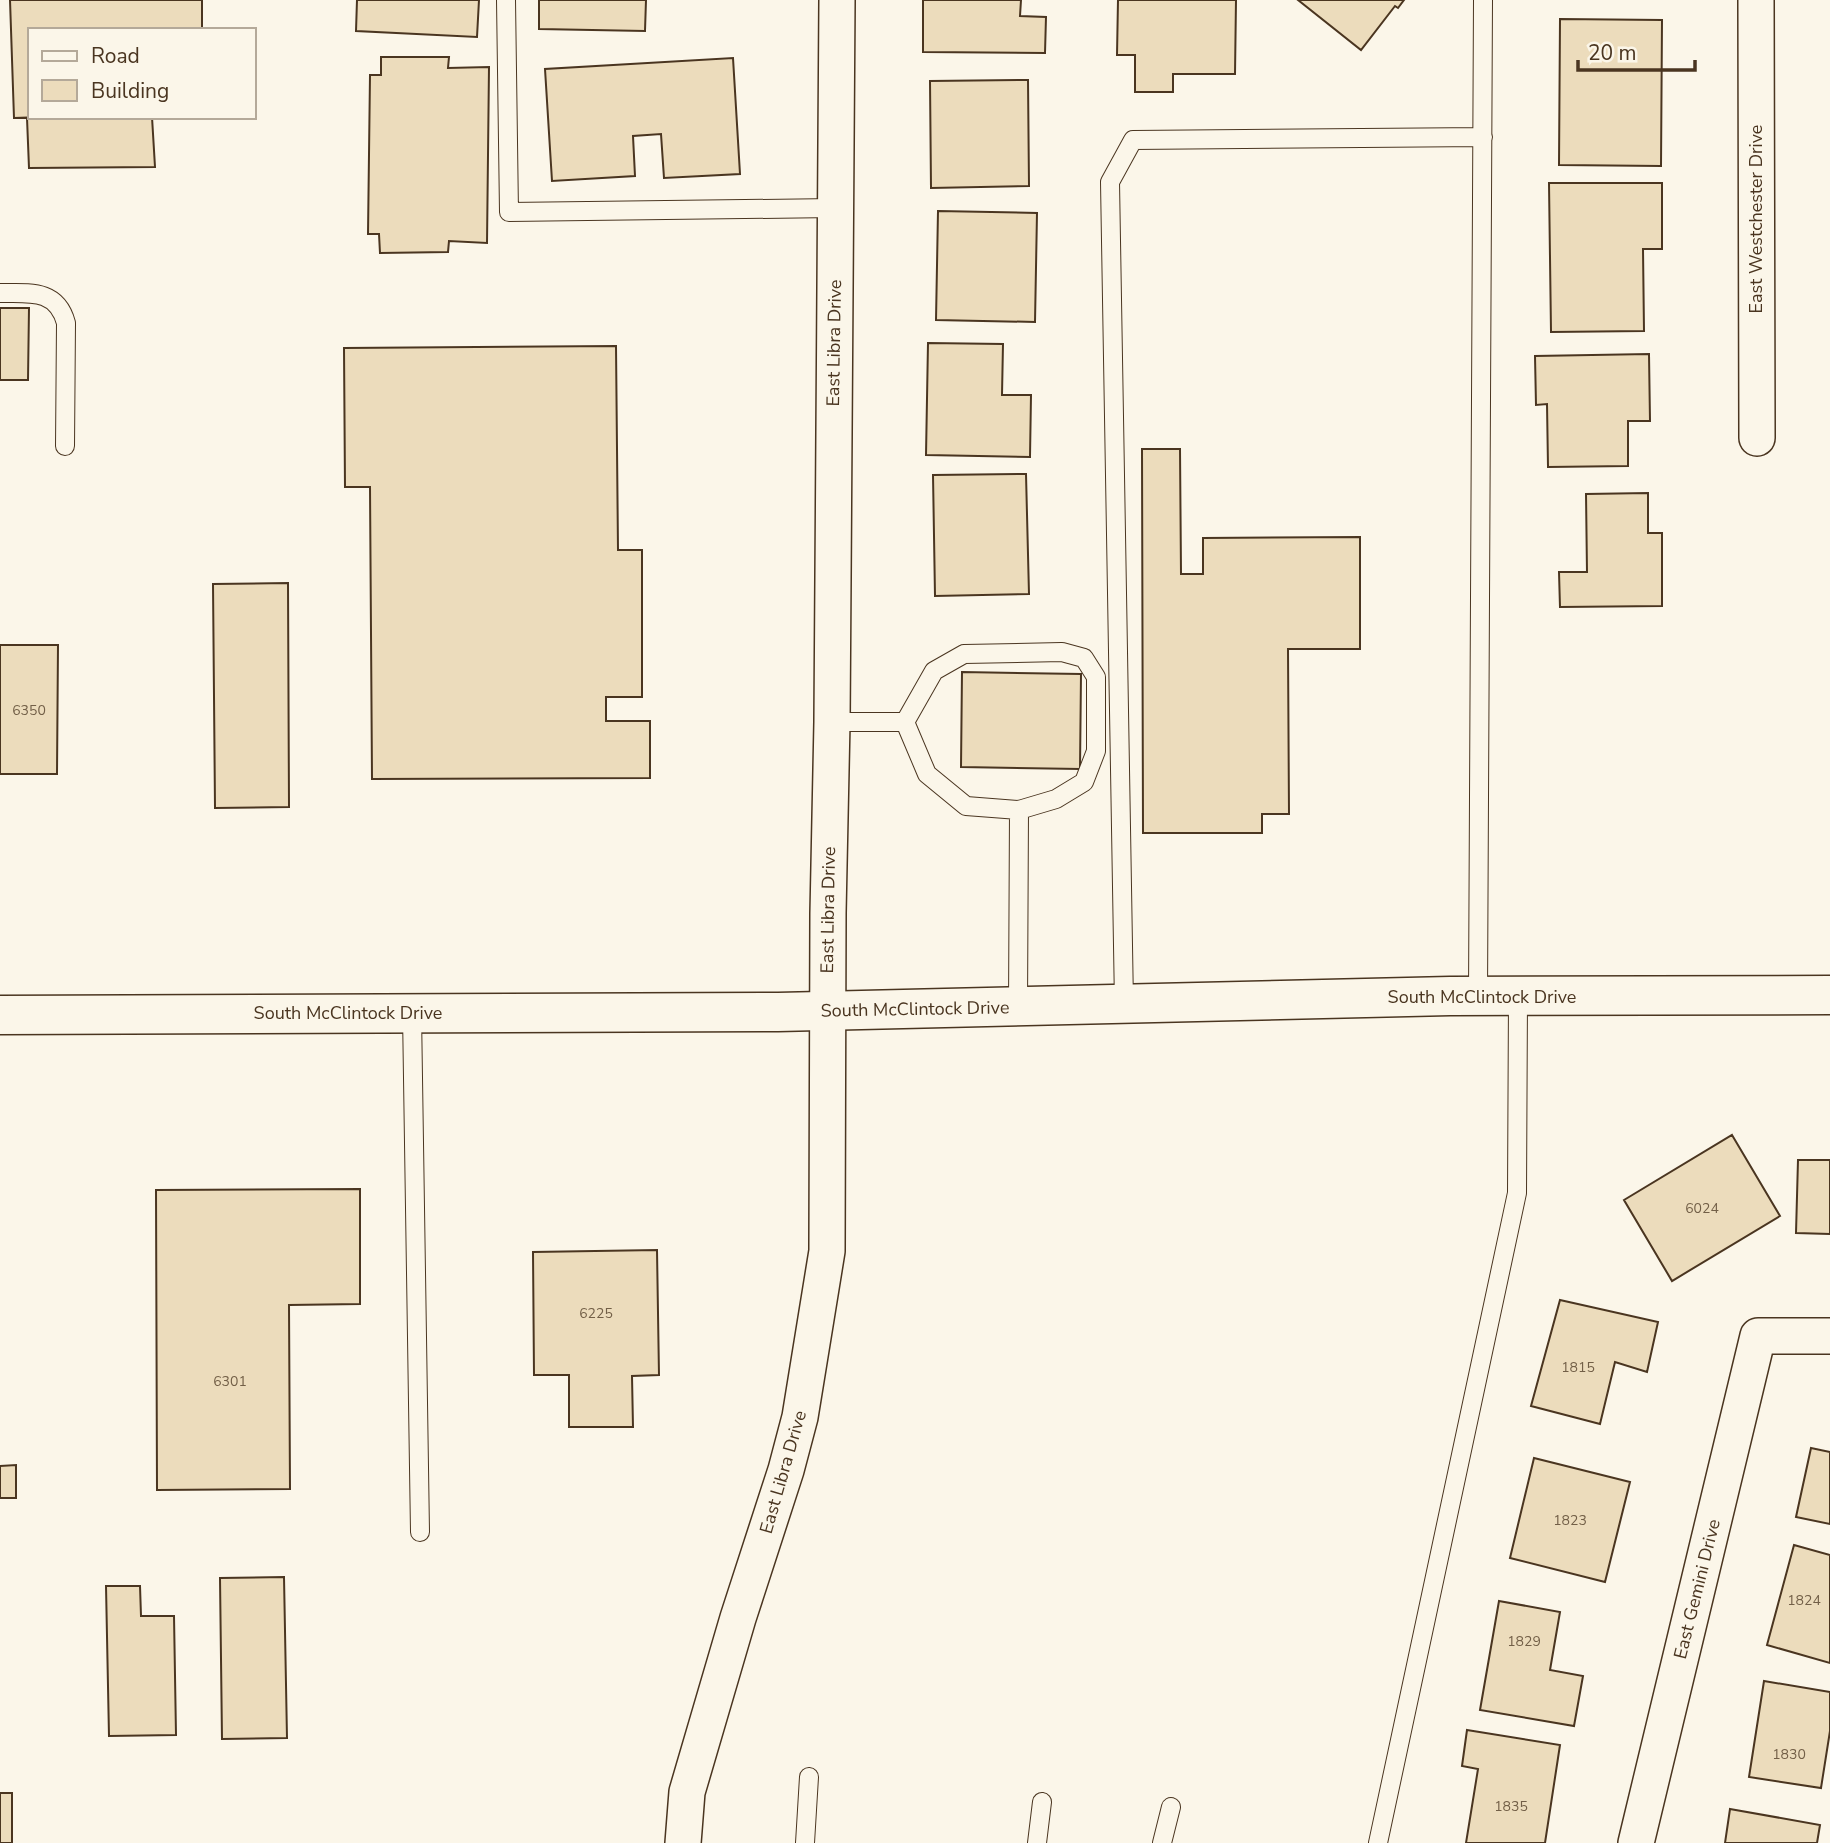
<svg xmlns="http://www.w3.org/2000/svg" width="1830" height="1843" font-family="'Nunito Sans',sans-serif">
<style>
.building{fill:#ecdcbc;stroke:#4a3520;stroke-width:2}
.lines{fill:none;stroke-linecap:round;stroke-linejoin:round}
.service-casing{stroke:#4a3520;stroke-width:20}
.minor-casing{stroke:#4a3520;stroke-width:38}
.secondary-casing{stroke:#4a3520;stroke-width:41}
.service{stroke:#fbf6e9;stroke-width:18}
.minor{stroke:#fbf6e9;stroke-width:35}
.secondary{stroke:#fbf6e9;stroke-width:38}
.labels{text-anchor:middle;stroke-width:5;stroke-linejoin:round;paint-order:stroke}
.number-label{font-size:14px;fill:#725f47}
.street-label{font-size:18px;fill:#4a3520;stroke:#fbf6e9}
</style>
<rect width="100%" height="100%" fill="#fbf6e9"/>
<path class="building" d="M10,0H202V30H30V117H43L14,118Z
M357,0H479L477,37L356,31Z
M539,0H646L645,31L539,29Z
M923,0H1021L1020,16L1046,17L1045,53L923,52Z
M1118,0H1236L1235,74H1173V92H1135V55H1117Z
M1298,0H1404L1398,8L1395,6L1361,50Z
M1560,19L1662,20L1661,166L1559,165Z
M381,57H449L448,68L489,67L487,243L449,241L448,252L380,253L379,234H368L370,75H381Z
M733,58L740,174L664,178L661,134L633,136L635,176L552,181L545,69Z
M1028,80L1029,186L931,188L930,81Z
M152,117L155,167L29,168L27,118Z
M1549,183H1662V249H1643L1644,331L1551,332Z
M938,211L1037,213L1035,322L936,320Z
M0,308H29L28,380H0Z
M928,343L1003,344L1002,395H1031L1030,457L926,455Z
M616,346L618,550H642V697H606V721H650V778L372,779L370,487H345L344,348Z
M1649,354L1650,421H1628V466L1548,467L1547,404L1536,405L1535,356Z
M1142,449H1180L1181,574H1203V538L1360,537V649H1288L1289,814H1262V833H1143Z
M1026,474L1029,594L935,596L933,475Z
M1648,493V533H1662V606L1560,607L1559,572H1587L1586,494Z
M288,583L289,807L215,808L213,584Z
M0,645H58L57,774H0Z
M962,672L1081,674L1080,769L961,767Z
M1732,1135L1780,1216L1672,1281L1624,1200Z
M1798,1160H1830V1234L1796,1233Z
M360,1189V1304L289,1305L290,1489L157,1490L156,1190Z
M657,1250L659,1375L632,1376L633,1427H569V1375H534L533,1252Z
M1560,1300L1658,1322L1647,1372L1615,1362L1600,1424L1531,1406Z
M1811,1448L1830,1452V1524L1796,1517Z
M1534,1458L1630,1482L1605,1582L1510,1558Z
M16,1465V1498H0V1466Z
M1794,1545L1830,1555V1663L1767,1645Z
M284,1577L287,1738L222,1739L220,1578Z
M106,1586H140L141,1616H174L176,1735L109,1736Z
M1499,1601L1560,1612L1550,1670L1583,1676L1574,1726L1480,1710Z
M1764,1681L1830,1692V1731L1821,1788L1749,1777Z
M1467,1730L1560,1745L1545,1843H1466L1478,1769L1462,1766Z
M0,1793H12V1843H0Z
M1730,1809L1820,1825L1817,1843H1725Z"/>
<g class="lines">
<g class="service-casing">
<path id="service" d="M506,0L509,212L835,208
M0,293C30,293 57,289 66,323L65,446
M832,722H905L927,774L966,806L1019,810L1056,799L1084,782L1096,751V677L1084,658L1062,652L964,654L934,671L905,722
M1478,997L1483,0
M1124,1004L1110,182L1133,140L1483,137
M1018,1007L1019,810
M412,1013L420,1532
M805,1843L809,1777
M1037,1843L1042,1802
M1162,1843L1171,1807
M1378,1843L1517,1193L1518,997"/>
</g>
<g class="minor-casing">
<path id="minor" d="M1756,0L1757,438
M683,1843L687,1792L738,1618L786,1470L800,1417L827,1251L828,913L832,722L837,0
M1636,1843L1758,1336H1830"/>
</g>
<g class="secondary-casing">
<path id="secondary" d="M0,1015L778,1012L1450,996L1830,995"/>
</g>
<use href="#service" class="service"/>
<use href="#minor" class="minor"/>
<use href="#secondary" class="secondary"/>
</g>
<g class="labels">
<g class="number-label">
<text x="29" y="715">6350</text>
<text x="1702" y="1213">6024</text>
<text x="596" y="1318">6225</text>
<text x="1578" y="1372">1815</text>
<text x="230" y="1386">6301</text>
<text x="1570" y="1525">1823</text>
<text x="1804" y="1605">1824</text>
<text x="1524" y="1646">1829</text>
<text x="1789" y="1759">1830</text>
<text x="1511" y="1811">1835</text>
</g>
<g class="street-label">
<text transform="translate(1756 219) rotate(-90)" y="6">East Westchester Drive</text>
<text transform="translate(834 343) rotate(-89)" y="6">East Libra Drive</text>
<text transform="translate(828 910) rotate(-89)" y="6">East Libra Drive</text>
<text x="1482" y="1003">South McClintock Drive</text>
<text transform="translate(915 1009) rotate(-1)" y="6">South McClintock Drive</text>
<text x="348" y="1019">South McClintock Drive</text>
<text transform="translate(783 1472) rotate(-74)" y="6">East Libra Drive</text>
<text transform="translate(1697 1589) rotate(-76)" y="6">East Gemini Drive</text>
</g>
</g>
<rect x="28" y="28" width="228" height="91" fill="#fbf6e9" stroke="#b4a999" stroke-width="2"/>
<rect x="42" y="51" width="35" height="10" fill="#fbf6e9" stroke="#b4a999" stroke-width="2"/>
<text x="91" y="63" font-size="21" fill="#4a3520">Road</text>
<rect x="42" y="80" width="35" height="21" fill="#ecdcbc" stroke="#b4a999" stroke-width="2"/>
<text x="91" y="98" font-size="21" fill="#4a3520">Building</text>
<path d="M1578 60v10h117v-10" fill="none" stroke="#4a3520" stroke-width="3.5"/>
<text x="1588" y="60" font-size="21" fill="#4a3520" stroke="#fbf6e9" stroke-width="5" paint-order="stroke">20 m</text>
</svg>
